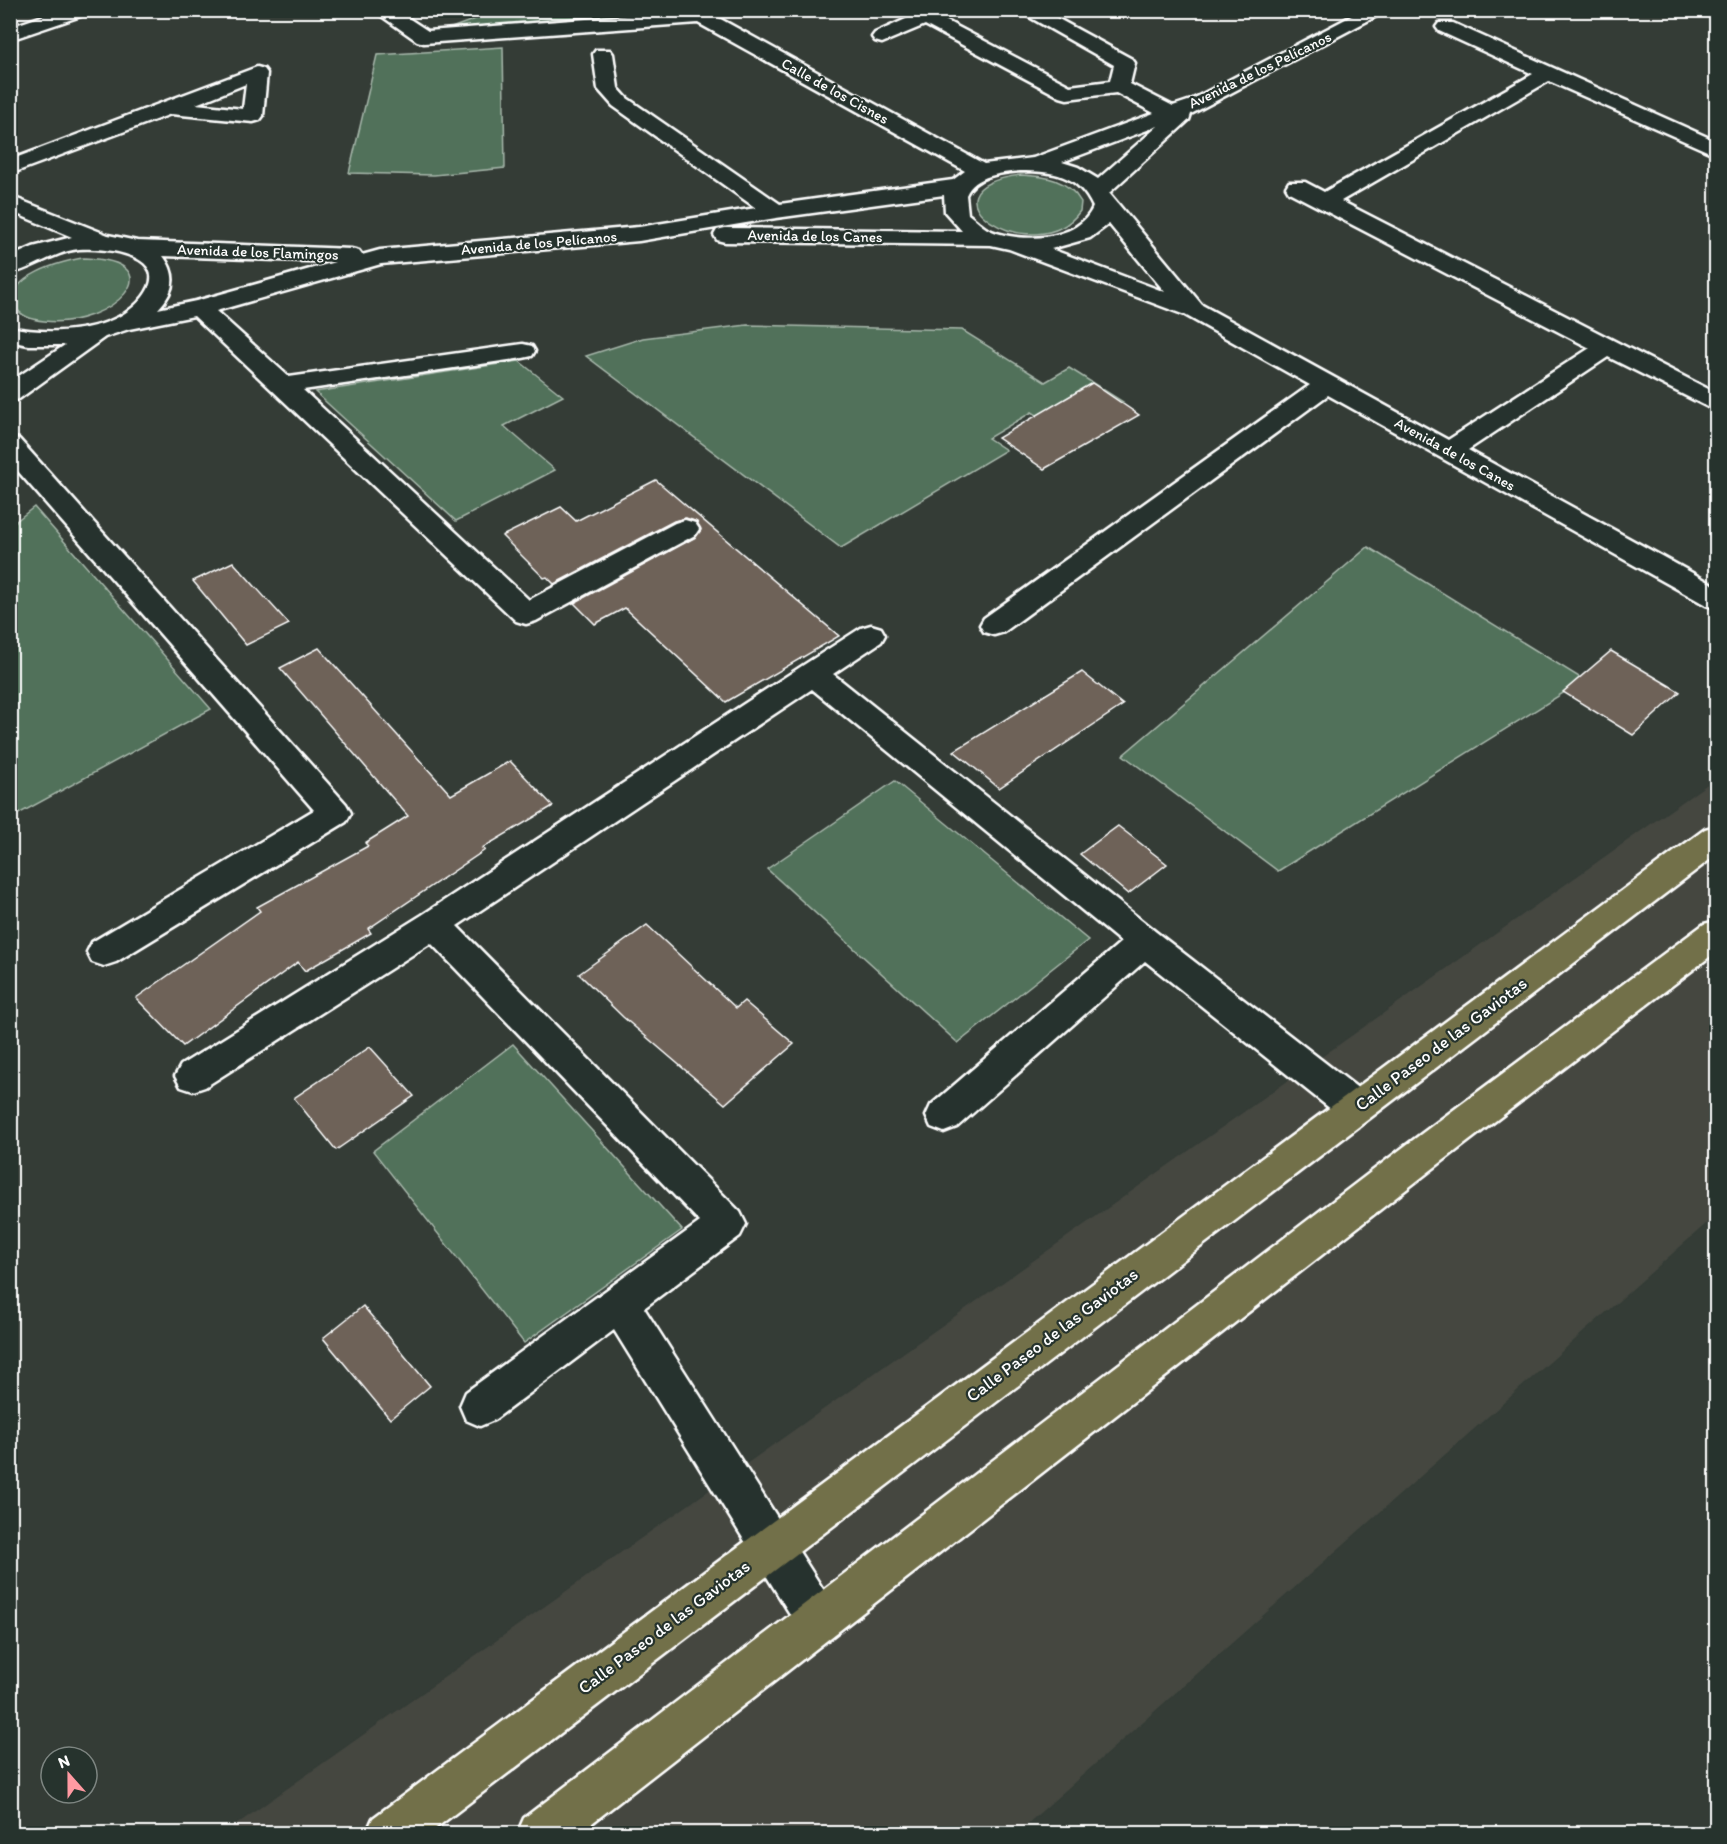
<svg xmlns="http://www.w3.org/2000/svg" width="1727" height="1844" font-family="Itim,sans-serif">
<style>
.built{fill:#454740}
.green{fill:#51715a;stroke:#a8b8ac;stroke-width:1.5}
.building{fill:#6e6259;stroke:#fff;stroke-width:1.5}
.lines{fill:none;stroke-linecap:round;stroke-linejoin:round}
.minor-casing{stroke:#fff;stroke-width:5}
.major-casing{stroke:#fff;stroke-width:5}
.minor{fill:#26332d;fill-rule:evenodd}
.major{fill:#726f4a;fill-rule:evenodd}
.labels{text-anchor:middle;stroke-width:4.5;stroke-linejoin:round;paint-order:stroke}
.far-street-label{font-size:15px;fill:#fff;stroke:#26332d}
.street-label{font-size:18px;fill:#fff;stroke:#26332d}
</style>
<rect width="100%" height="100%" fill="#343c36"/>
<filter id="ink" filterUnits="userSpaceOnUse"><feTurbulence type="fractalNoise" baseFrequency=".0167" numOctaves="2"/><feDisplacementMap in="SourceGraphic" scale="12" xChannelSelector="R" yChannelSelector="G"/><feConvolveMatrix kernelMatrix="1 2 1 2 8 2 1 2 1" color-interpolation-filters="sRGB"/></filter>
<g filter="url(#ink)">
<path class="built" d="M1716,778V1215L1017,1833L223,1834Z"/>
<path class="green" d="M642,10L650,15L446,30L497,11Z
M503,47L505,168L434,175L349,173L377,55Z
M1021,175C1045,176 1068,179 1081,202L1080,211C1035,274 907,189 1021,175Z
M84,258C179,261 111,329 44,321C34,320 22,317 16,308C0,277 66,260 84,258Z
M747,325L962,330L1045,382L1069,368L1123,402L1068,435L1032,412L988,438L1006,450L841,548L586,356L643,338Z
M519,361L563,396L504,426L555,470L456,521L315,392Z
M34,507L211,709L11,818V525Z
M1368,547L1584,680L1278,871L1123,755Z
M895,781L1088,940L958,1043L767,869Z
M513,1044L682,1230L524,1343L373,1151Z"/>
<path class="building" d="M1092,383L1139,415L1044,469L998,438Z
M656,480L839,636L726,702L625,608L595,624L574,603L696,537L701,530L697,522L686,518L674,521L554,584L547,577L544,578L502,536L561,507L576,521Z
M233,562L289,624L246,645L193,581Z
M319,648L451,795L510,761L553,806L482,848L485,850L368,929L371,933L305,971L298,962L183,1046L136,998L260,911L257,907L368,846L365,843L408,816L280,668Z
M1611,651L1680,692L1633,735L1563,692Z
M1082,672L1123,705L999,788L954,751Z
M1118,826L1167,864L1128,894L1080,854Z
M647,925L736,1008L744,1001L794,1044L725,1104L623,1017L579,974Z
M370,1047L414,1096L336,1150L294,1098Z
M363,1306L430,1386L390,1419L323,1338Z"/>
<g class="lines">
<g class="minor-casing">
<path id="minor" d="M60,10H89L87,14L10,40V27Z
M373,10H396L428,31L704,10L984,164L1033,158L1154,113L1116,93L1067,99L1060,97L925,25L882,43L875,41L872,37L875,33L926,10H952L941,18L1070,86L1110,81L1114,65L1017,10H1042L1132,59L1135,63L1130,84L1173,106L1191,100L1363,10H1388L1191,114L1189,120L1109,193L1202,305L1448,440L1590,348L1289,192L1286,187L1289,182H1305L1324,192L1533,74L1439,31L1436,27L1439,23H1453L1716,141V155L1549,81L1341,201L1716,393V411L1608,357L1468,450L1716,586V608L1706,605L1328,395L1004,632L994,635L984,632L980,625L984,618L1310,385L1185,315L1009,249L991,245L725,242L717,240L714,235L717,230L725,228L962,231L945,212L944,195L776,218L639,241L381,264L216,311L289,377L523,344L532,346L535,351L532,356L523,358L303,390L529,600L675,523L685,520L695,523L699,529L695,535L536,621L526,624L516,621L194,316L129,329L105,337L19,399L10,402V382L65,345H28L10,341V327C51,336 115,333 143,297C175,255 105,247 79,249C54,252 34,268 10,274V257L33,247L72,237L10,211V196L108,235L137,241L351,249L359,251L362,255L380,250L639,227L756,208L613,106L598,89L593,54L596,50H610L613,54L618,88L627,98L780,204L953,180L965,171L698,23L424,43L417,41ZM1158,126L1098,179L1078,167L1062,162ZM1020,171C1053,171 1078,174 1093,207C1079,242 1017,244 987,229C980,225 974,218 968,214L966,195C975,175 1001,173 1020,171ZM1109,224L1165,292L1051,249L1090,238ZM163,256L335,262L196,301L158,309C175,292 177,274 163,256Z
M257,67L264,69L267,73L263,116L260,120L253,122L171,114L10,174V160ZM246,84L243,109L196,104Z
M10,437L19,439L346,804L351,813L346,822L116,962L104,966L92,962L87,952L92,942L314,810L10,462Z
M871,625L881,628L885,635L881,642L833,674L1156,932L1368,1096L1373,1107L1368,1118L1355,1123L1342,1118L1145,961L957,1127L944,1132L931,1127L926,1116L931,1105L1121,942L812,689L457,926L740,1212L746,1224L740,1236L644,1308L833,1605L840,1620L833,1635L818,1642L803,1635L614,1330L494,1420L480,1426L466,1420L460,1406L466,1392L700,1222L431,943L205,1087L193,1091L181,1087L175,1076L181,1065L422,915L802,666L861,628Z"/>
</g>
<g class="major-casing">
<path id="major" d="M1716,826V855L428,1834H366L373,1818L1705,829Z
M1716,921V952L1431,1170L578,1834H517L524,1818L1405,1146L1704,924Z"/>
</g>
<use href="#minor" class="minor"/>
<use href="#major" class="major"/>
</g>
</g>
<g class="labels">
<g class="far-street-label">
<text transform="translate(1260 70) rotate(-26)" y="5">Avenida de los Pelícanos</text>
<text transform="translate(835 91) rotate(29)" y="5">Calle de los Cisnes</text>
<text transform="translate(815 236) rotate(1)" y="5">Avenida de los Canes</text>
<text transform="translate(539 243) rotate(-5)" y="5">Avenida de los Pelícanos</text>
<text transform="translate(258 252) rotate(2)" y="5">Avenida de los Flamingos</text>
<text transform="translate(1455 454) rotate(29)" y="5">Avenida de los Canes</text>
</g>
<g class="street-label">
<text transform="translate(1441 1044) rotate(-37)" y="6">Calle Paseo de las Gaviotas</text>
<text transform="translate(1052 1335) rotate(-37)" y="6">Calle Paseo de las Gaviotas</text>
<text transform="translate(664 1627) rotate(-37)" y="6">Calle Paseo de las Gaviotas</text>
</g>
</g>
<rect width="1727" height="1844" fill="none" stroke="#26332d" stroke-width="36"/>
<rect x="18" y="18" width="1691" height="1808" fill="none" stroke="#fff" stroke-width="2" filter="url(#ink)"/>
<g transform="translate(69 1775) rotate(339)"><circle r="28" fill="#26332d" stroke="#7d8581" stroke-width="1.5"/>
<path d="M0-4.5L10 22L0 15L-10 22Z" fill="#ff9aa2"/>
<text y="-9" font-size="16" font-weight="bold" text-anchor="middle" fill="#ffffff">N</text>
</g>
</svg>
